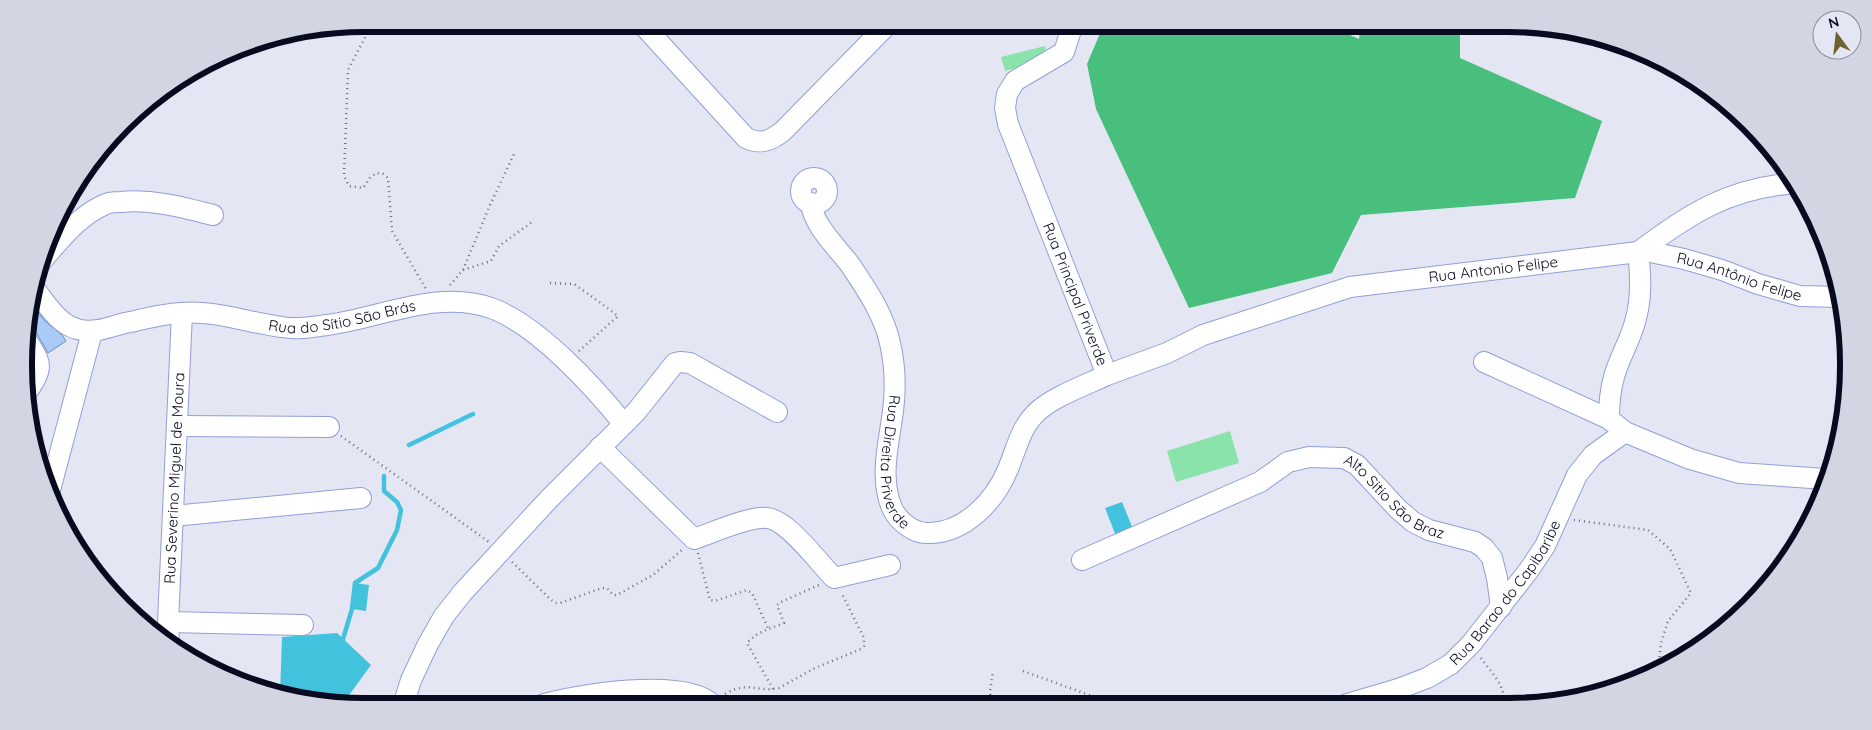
<svg xmlns="http://www.w3.org/2000/svg" width="1872" height="730" font-family="Quicksand,sans-serif">
<style>
.green{fill:#8ae3ab}
.forest{fill:#49bf7d}
.water{fill:#43c2de}
.lines{fill:none;stroke-linecap:round;stroke-linejoin:round}
.stream{stroke:#43c2de;stroke-width:4.5}
.building{fill:#aacbf5;stroke:#648abd}
.minor-casing{stroke:#929ed9;stroke-width:22}
.path{stroke:#6b6e7e;stroke-width:2.5;stroke-dasharray:1 4;stroke-linecap:butt}
.minor{stroke:#fff;stroke-width:20}
.labels{text-anchor:middle;stroke-width:4;stroke-linejoin:round;paint-order:stroke}
.street-label{font-size:15px;fill:#080a1f;stroke:#e4e7f3}
.rim{fill:none;stroke:#080a1f;stroke-width:6}
</style>
<rect width="100%" height="100%" fill="#e4e7f3"/>
<path class="green" d="M1045,46L1048,60L1005,71L1001,57Z
M1230,431L1239,463L1176,482L1167,451Z"/>
<path class="forest" d="M1104,24H1200L1216,30L1219,24H1325L1359,39L1361,24H1460V58L1602,121L1575,198L1361,215L1332,273L1189,308L1096,109L1087,64Z"/>
<path class="water" d="M1122,502L1133,529L1116,536L1105,508Z
M355,583L369,585L366,611L352,609Z
M337,633L371,665L347,698L345,704L280,695L282,637Z"/>
<g class="lines">
<path class="stream" d="M409,445L473,414
M343,639L352,609L355,583L378,568L397,530L401,510L397,502L384,491V476"/>
</g>
<path class="building" d="M31,303L44,320L62,335L66,341L48,353L37,334L33,331L27,329V320Z"/>
<g class="lines">
<g class="minor-casing">
<g id="minor">
<path d="M642,24L746,138C760,145 771,141 783,131L888,24"/>
<path id="s1" d="M1073,24L1064,52L1015,81L1007,94L1005,108L1008,124L1107,375L1167,353L1203,335L1350,287L1638,252C1691,213 1727,189 1795,183"/>
<circle cx="814" cy="191" r="13"/>
<path id="s2" d="M811,203C813,226 838,248 851,266C867,290 884,315 890,343C895,365 896,388 893,411C889,443 879,477 892,508C898,521 913,533 927,533C964,534 995,501 1008,469C1016,450 1020,430 1034,415C1049,398 1086,385 1107,375"/>
<path id="s3" d="M1641,250L1684,259L1722,270L1758,284L1800,296L1840,297"/>
<path d="M1638,252C1641,276 1642,299 1635,322C1630,341 1619,358 1614,377C1610,391 1609,404 1609,419L1625,432L1690,459L1739,473L1826,479"/>
<path d="M40,263C59,241 79,215 106,204C110,202 116,202 121,202C153,199 182,207 213,215"/>
<path id="s4" d="M34,288C46,303 58,324 77,329C94,334 109,327 125,323C144,319 162,314 181,313C216,310 248,323 282,327C297,330 313,327 327,325C380,318 438,289 491,308C538,325 593,386 624,424"/>
<path d="M27,341C41,362 44,368 29,389"/>
<path d="M1484,362L1609,419"/>
<path d="M177,426L329,427"/>
<path d="M600,447L694,539C712,533 749,516 767,518C787,519 819,563 834,578L890,565"/>
<path d="M49,494L92,332"/>
<path d="M173,516L361,498"/>
<path id="s5" d="M1082,560L1260,482L1288,462L1309,457L1344,458L1357,465L1398,509L1413,522L1429,530L1475,542L1484,548L1492,558L1497,578L1501,607"/>
<path d="M168,622L303,625"/>
<path id="s6" d="M169,643L168,622L182,313"/>
<path id="s7" d="M1347,704L1398,689L1427,678L1451,664L1471,644L1529,570L1545,546L1577,475L1593,455L1625,432"/>
<path d="M403,706L411,680L428,644L444,616L463,592L549,499L636,412L675,363L680,362L690,363L777,412"/>
<path d="M538,706C573,695 686,676 713,705"/>
</g>
</g>
<path class="path" d="M372,24L348,70L344,176L349,186L363,188L370,178L376,173L383,174L388,178L392,231L426,289
M463,270L491,261L499,246L532,222
M550,283L574,284L594,298L618,316L579,351
M450,285L463,270L490,205L514,154
M341,436L489,542
M1574,520L1648,530L1670,549L1691,593L1668,621L1661,643L1658,671
M698,553L710,600L715,601L747,590L752,593L768,628
M512,562L550,599L555,603H560L602,588H607L613,595H617L653,575L682,550
M1481,658C1490,671 1506,686 1504,703
M1023,671L1114,704
M773,689L747,643C758,631 770,629 784,623L777,605L781,602L819,585
M725,694C749,680 757,693 779,688L815,668L861,649L864,646V638L842,594
M1085,704L1089,695
M991,705L990,691L993,672"/>
<use href="#minor" class="minor"/>
</g>
<g class="labels">
<g class="street-label">
<text dy="5" stroke="none"><textPath href="#s1" startOffset="805">Rua Antonio Felipe</textPath></text>
<text dy="5" stroke="none"><textPath href="#s3" startOffset="102">Rua Antônio Felipe</textPath></text>
<text dy="5" stroke="none"><textPath href="#s1" startOffset="315">Rua Principal Priverde</textPath></text>
<text dy="5" stroke="none"><textPath href="#s4" startOffset="330">Rua do Sítio São Brás</textPath></text>
<text dy="5" stroke="none"><textPath href="#s2" startOffset="284">Rua Direita Priverde</textPath></text>
<text dy="5" stroke="none"><textPath href="#s6" startOffset="165">Rua Severino Miguel de Moura</textPath></text>
<text dy="5" stroke="none"><textPath href="#s5" startOffset="350">Alto Sitio São Braz</textPath></text>
<text dy="5" stroke="none"><textPath href="#s7" startOffset="202">Rua Barao do Capibaribe</textPath></text>
</g>
</g>
<path d="M0 0H1872V730H0ZM364 32H1508A332 332 0 0 1 1840 364V366A332 332 0 0 1 1508 698H364A332 332 0 0 1 32 366V364A332 332 0 0 1 364 32Z" fill="#d2d5e2" fill-rule="evenodd"/>
<path class="rim" d="M364 32H1508A332 332 0 0 1 1840 364V366A332 332 0 0 1 1508 698H364A332 332 0 0 1 32 366V364A332 332 0 0 1 364 32Z"/>
<g transform="translate(1837 35) rotate(345)"><circle r="24" fill="#e4e7f3" stroke="#8c8f9e"/>
<path d="M0-4L9 19L0 12L-9 19Z" fill="#6f622f"/>
<text y="-8" font-size="14" font-weight="bold" text-anchor="middle" fill="#080a1f">N</text>
</g>
</svg>
